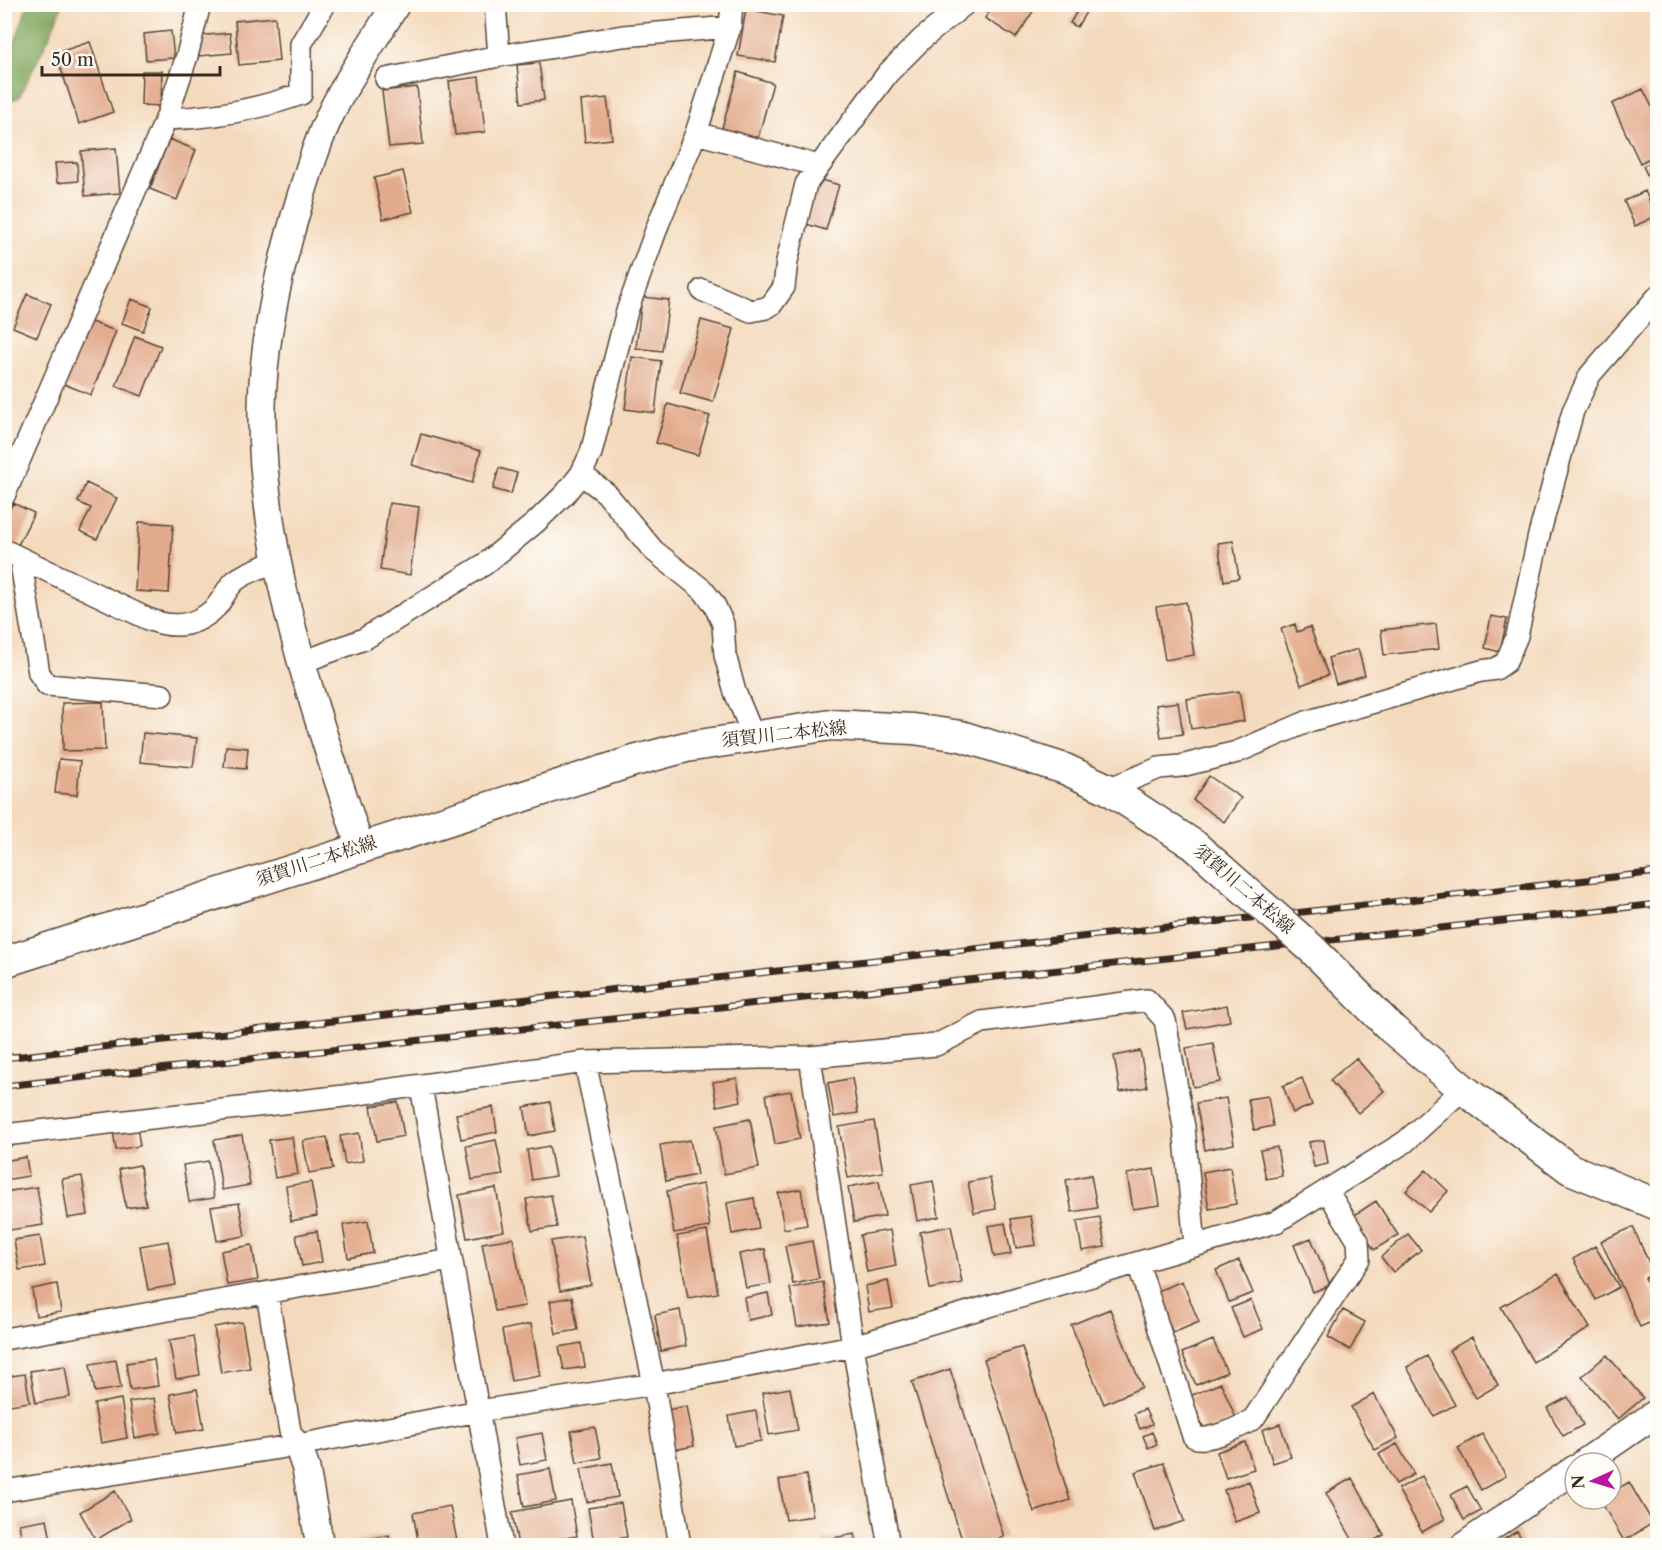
<svg xmlns="http://www.w3.org/2000/svg" width="1662" height="1550" font-family="'Libre Caslon Text','Noto Serif JP',serif">
<style>
.forest{fill:#81a65b;stroke:#5e683c;stroke-width:1.5}
.building{fill:#e3ab8d}
.lines{fill:none;stroke-linecap:round;stroke-linejoin:round}
.minor-casing{stroke:#574436;stroke-width:24}
.tertiary-casing{stroke:#574436;stroke-width:30}
.secondary-casing{stroke:#574436;stroke-width:33}
.minor{stroke:#fff;stroke-width:21}
.tertiary{stroke:#fff;stroke-width:27}
.secondary{stroke:#fff;stroke-width:30}
.rail-casing{stroke:#3b2a1e;stroke-width:7}
.rail{stroke:#fdfcf7;stroke-width:4.5;stroke-dasharray:14;stroke-linecap:butt}
.secondary-bridge-casing{stroke:#574436;stroke-width:33;stroke-linecap:butt}
.secondary-bridge{stroke:#fff;stroke-width:30}
.labels{text-anchor:middle;stroke-width:5;stroke-linejoin:round;paint-order:stroke}
.street-label{font-size:18px;fill:#3b2a1e;stroke:#fdfcf7}
</style>
<rect width="100%" height="100%" fill="#fdfcf7"/>
<filter id="ink" filterUnits="userSpaceOnUse"><feTurbulence type="fractalNoise" baseFrequency=".0167" numOctaves="2"/><feDisplacementMap in="SourceGraphic" scale="12" xChannelSelector="R" yChannelSelector="G"/><feConvolveMatrix kernelMatrix="1 2 1 2 8 2 1 2 1" color-interpolation-filters="sRGB"/></filter>
<filter id="wash" filterUnits="userSpaceOnUse"><feTurbulence type="fractalNoise" baseFrequency=".008" numOctaves="4" result="noise"/><feDisplacementMap in="SourceGraphic" scale="24" xChannelSelector="R" yChannelSelector="G"/><feGaussianBlur stdDeviation="1.35" result="paint"/><feColorMatrix in="noise" values="0 0 0 0 0 0 0 0 0 0 0 0 0 0 0 0 0 1.4 0 .05"/><feComposite in="paint" operator="in"/></filter>
<g filter="url(#wash)">
<rect width="100%" height="100%" fill="#f4dabd"/>
<path class="forest" d="M28,4L62,5L50,35L19,97L5,103V59L11,54Z"/>
<g id="blocks">
<path class="building" d="M1081,4H1091L1077,27L1070,23Z
M994,5H1037L1016,38L985,18Z
M746,9L783,16L775,62L738,56Z
M275,17L279,61L239,65L235,21Z
M171,31L174,58L146,60L144,34Z
M230,33L232,53L198,56L196,36Z
M90,42L113,112L79,124L56,53Z
M539,63L544,100L521,103L517,65Z
M142,71H162L161,106L141,105Z
M738,72L773,83L758,138L722,128Z
M479,77L485,132L455,135L449,81Z
M417,87L423,144L389,147L382,91Z
M1643,89L1658,119V154L1640,163L1612,104Z
M607,98L612,139L585,142L581,101Z
M169,139L196,150L177,200L150,189Z
M116,148L120,193L85,196L81,151Z
M1658,159V197L1643,166Z
M77,162L78,181L57,183L55,163Z
M403,171L413,212L383,219L374,178Z
M819,179L839,185L826,230L806,224Z
M1645,191L1656,216L1635,226L1624,201Z
M27,294L51,304L37,337L13,327Z
M642,297L669,300L662,351L636,348Z
M131,299L152,307L143,331L122,323Z
M701,320L734,329L713,402L680,393Z
M88,321L116,331L91,395L64,384Z
M135,336L161,346L142,396L116,386Z
M632,357L661,361L655,413L625,409Z
M668,404L710,416L698,455L656,443Z
M421,434L481,451L472,483L412,465Z
M499,468L517,473L511,494L493,489Z
M86,483L117,498L97,539L80,531L91,508L78,502Z
M13,503L34,513L18,545L4,538V521Z
M389,503L419,507L410,575L380,570Z
M139,522L173,524L169,593L135,591Z
M1233,541L1239,578L1224,581L1218,543Z
M1186,602L1194,655L1165,660L1156,607Z
M1491,616L1507,619L1500,652L1485,648Z
M1295,624L1297,632L1310,627L1328,675L1301,685L1281,629Z
M1436,624L1439,649L1384,655L1381,630Z
M1358,649L1365,675L1336,684L1328,658Z
M1239,691L1244,721L1191,729L1187,699Z
M103,702L105,750L63,751L62,703Z
M1178,702L1183,734L1161,737L1156,705Z
M143,733L197,738L193,767L140,762Z
M226,746L248,748L246,769L224,767Z
M59,759L80,761L77,795L55,793Z
M1209,776L1241,798L1224,822L1193,800Z
M1227,1005L1230,1021L1187,1029L1183,1013Z
M1213,1043L1220,1082L1193,1087L1186,1048Z
M1140,1051L1147,1087L1120,1092L1114,1056Z
M1356,1058L1384,1091L1358,1113L1330,1080Z
M737,1078L741,1101L717,1106L713,1082Z
M852,1078L858,1113L834,1117L828,1083Z
M1302,1078L1312,1105L1293,1113L1283,1086Z
M791,1091L800,1139L775,1144L766,1095Z
M1268,1096L1273,1126L1254,1130L1248,1099Z
M1226,1098L1234,1144L1205,1150L1196,1103Z
M398,1102L404,1136L377,1141L371,1106Z
M550,1102L555,1131L529,1136L524,1107Z
M493,1107L497,1132L461,1139L456,1114Z
M750,1119L759,1168L724,1174L716,1126Z
M874,1121L883,1172L848,1178L839,1127Z
M137,1127L140,1146L116,1150L113,1131Z
M359,1133L363,1161L345,1164L340,1136Z
M242,1135L250,1185L222,1190L214,1140Z
M292,1137L298,1174L275,1178L269,1140Z
M327,1137L333,1169L309,1173L303,1141Z
M496,1140L503,1175L472,1180L466,1146Z
M690,1140L697,1175L666,1181L660,1145Z
M1324,1140L1328,1164L1314,1167L1309,1142Z
M549,1146L555,1176L532,1180L527,1150Z
M1277,1147L1282,1176L1266,1179L1260,1150Z
M26,1157L29,1176L4,1180V1161Z
M208,1161L214,1198L189,1202L183,1165Z
M140,1165L146,1205L126,1208L119,1169Z
M1230,1167L1236,1204L1209,1209L1203,1172Z
M1154,1169L1160,1205L1133,1209L1127,1174Z
M1426,1170L1448,1191L1429,1212L1406,1191Z
M1091,1175L1097,1208L1072,1212L1066,1180Z
M82,1176L88,1215L68,1218L62,1179Z
M990,1178L996,1209L974,1213L968,1182Z
M879,1181L885,1216L854,1222L848,1187Z
M933,1181L939,1217L917,1221L911,1185Z
M311,1182L317,1216L291,1221L286,1186Z
M703,1184L710,1227L674,1233L667,1191Z
M37,1187L43,1225L10,1230L4,1192Z
M496,1188L504,1231L467,1238L459,1195Z
M801,1189L807,1225L784,1229L778,1193Z
M551,1195L557,1227L532,1231L526,1199Z
M754,1198L759,1229L732,1234L727,1203Z
M1376,1201L1398,1235L1374,1250L1353,1216Z
M239,1203L245,1236L217,1241L211,1207Z
M1031,1216L1036,1245L1016,1248L1011,1219Z
M1100,1217L1105,1247L1082,1251L1077,1221Z
M368,1221L373,1253L348,1258L343,1225Z
M1005,1223L1011,1254L994,1257L988,1226Z
M951,1226L962,1283L930,1289L920,1232Z
M1633,1227L1654,1274L1645,1278L1658,1307V1319L1640,1327L1601,1241Z
M890,1230L896,1266L867,1272L860,1235Z
M317,1231L322,1262L302,1266L296,1235Z
M707,1231L718,1293L688,1298L677,1236Z
M1408,1234L1421,1250L1393,1272L1381,1257Z
M40,1236L45,1266L19,1270L14,1240Z
M582,1236L591,1285L560,1291L551,1241Z
M513,1238L525,1306L495,1311L482,1243Z
M1311,1238L1330,1285L1313,1292L1294,1245Z
M168,1241L176,1285L148,1290L140,1246Z
M812,1241L819,1279L793,1284L785,1246Z
M252,1245L258,1280L227,1285L221,1251Z
M1595,1246L1619,1287L1596,1300L1573,1259Z
M765,1249L771,1284L746,1288L739,1254Z
M1239,1260L1253,1293L1229,1302L1216,1270Z
M1558,1274L1590,1328L1533,1362L1501,1307Z
M888,1281L893,1308L869,1312L865,1286Z
M1182,1281L1199,1322L1173,1333L1155,1292Z
M823,1282L830,1322L797,1327L790,1288Z
M57,1284L61,1312L36,1316L32,1289Z
M768,1293L772,1315L748,1320L744,1298Z
M572,1297L578,1330L556,1334L550,1301Z
M1251,1300L1263,1329L1243,1337L1231,1308Z
M1110,1309L1142,1387L1104,1404L1071,1325Z
M680,1310L686,1346L661,1351L655,1315Z
M1343,1310L1365,1322L1350,1350L1328,1337Z
M242,1322L250,1368L221,1373L214,1327Z
M531,1324L540,1376L511,1381L502,1330Z
M194,1336L200,1375L176,1379L169,1340Z
M1472,1337L1498,1385L1476,1398L1449,1350Z
M1213,1340L1227,1372L1196,1385L1182,1353Z
M581,1343L585,1367L564,1370L559,1347Z
M1022,1347L1070,1500L1034,1512L984,1359Z
M1607,1355L1643,1398L1618,1419L1582,1376Z
M1427,1356L1455,1405L1434,1416L1407,1367Z
M154,1359L158,1386L130,1390L126,1363Z
M116,1360L121,1388L95,1392L90,1364Z
M65,1366L70,1397L36,1403L30,1371Z
M950,1369L1004,1537L976,1546H964L912,1382Z
M25,1374L30,1402L4,1406V1377Z
M1221,1383L1236,1418L1205,1431L1190,1396Z
M790,1388L798,1430L769,1435L762,1393Z
M197,1389L204,1429L177,1433L170,1394Z
M1374,1394L1398,1438L1375,1450L1351,1407Z
M1568,1397L1583,1425L1563,1436L1547,1408Z
M154,1398L160,1433L135,1438L129,1402Z
M121,1399L127,1438L101,1443L94,1404Z
M687,1406L694,1446L674,1450L667,1410Z
M1145,1409L1152,1424L1140,1429L1134,1414Z
M756,1411L761,1441L734,1446L729,1416Z
M1280,1424L1291,1457L1273,1463L1262,1430Z
M595,1427L601,1458L577,1463L571,1431Z
M1152,1432L1157,1444L1148,1448L1143,1436Z
M542,1433L547,1460L520,1465L515,1438Z
M1482,1434L1506,1476L1481,1490L1458,1448Z
M1245,1442L1254,1469L1226,1478L1217,1452Z
M1397,1444L1414,1474L1396,1484L1379,1454Z
M612,1463L618,1497L587,1502L581,1469Z
M1164,1463L1184,1521L1155,1531L1135,1472Z
M550,1469L556,1501L524,1507L518,1475Z
M806,1475L813,1516L786,1520L779,1480Z
M1422,1476L1445,1519L1422,1532L1398,1489Z
M1352,1478L1384,1535L1364,1546H1356L1326,1493Z
M1249,1481L1260,1513L1235,1522L1224,1490Z
M1629,1482L1653,1523L1624,1541L1600,1500L1611,1499V1493Z
M1467,1486L1481,1511L1464,1520L1451,1495Z
M115,1491L131,1519L96,1540L80,1512Z
M571,1501L577,1536L518,1546L512,1512Z
M621,1503L627,1537L594,1543L588,1508Z
M450,1506L458,1546H419L413,1513Z
M47,1519L52,1546H23L19,1524Z
M1517,1531L1526,1546H1498L1497,1544Z
M854,1534L857,1546H823L822,1540Z
M389,1535L391,1546H352L351,1542Z"/>
</g>
</g>
<g filter="url(#ink)">
<use href="#blocks" fill-opacity="0" stroke="#574436" stroke-width="1.5"/>
<g class="lines">
<g class="minor-casing">
<path id="minor" d="M495,4L499,56
M386,79L499,56L623,36L730,27
M166,119C210,118 259,109 301,94V44L325,4
M696,133L819,166
M702,290L751,311L766,308L772,304L784,287L787,261L806,184L888,73L922,39L965,4
M581,474L606,493L653,550L703,590L714,604L723,624L725,655L735,692L753,735
M4,496L166,119L187,56L200,4
M4,550L148,619C173,629 196,627 216,607C223,599 227,588 235,581C247,571 264,567 277,561
M24,560L22,570L39,673L47,685L162,695
M300,663L364,639L485,564L535,523L565,494L581,474L591,453L627,311L659,222L696,133L730,27L732,4
M1108,789L1159,768L1181,766L1237,752L1309,721L1481,671L1496,669L1506,662L1517,636L1539,535L1573,411L1590,375L1658,296
M810,1057L853,1346L889,1546
M585,1062L654,1384L680,1546
M421,1086L502,1546
M4,1135L344,1096L585,1062L810,1057L936,1045L982,1022L1147,1000L1165,1020L1184,1127L1195,1246
M1138,1263L1193,1436C1202,1445 1244,1426 1254,1418L1359,1259L1358,1241L1328,1192
M267,1293L290,1431L298,1445
M4,1339L451,1260
M4,1491L298,1445L479,1411L654,1384L853,1346L1276,1222L1405,1142L1463,1089"/>
</g>
<g class="tertiary-casing">
<path id="tertiary" d="M360,847C314,705 260,559 262,407C263,342 277,278 295,216C306,180 316,143 333,109C351,73 375,39 396,4
M298,1445L306,1469L320,1546
M1584,1463L1658,1412
M1464,1546L1575,1469"/>
</g>
<g class="secondary-casing">
<path id="secondary" d="M4,962L634,761L686,747L831,725L913,729L961,736L1065,769L1108,789L1194,845
M1392,1029L1463,1089L1570,1169L1658,1205"/>
</g>
<use href="#minor" class="minor"/>
<use href="#tertiary" class="tertiary"/>
<use href="#secondary" class="secondary"/>
<g class="rail-casing">
<path id="rail" d="M4,1058L1658,872
M4,1086L1658,904"/>
</g>
<use href="#rail" class="rail"/>
<g class="secondary-bridge-casing">
<path id="secondary-bridge" d="M1194,845L1312,949L1392,1029"/>
</g>
<use href="#secondary-bridge" class="secondary-bridge"/>
</g>
</g>
<g class="labels">
<g class="street-label">
<text transform="translate(784 734) rotate(-6)" y="6">須賀川二本松線</text>
<text transform="translate(316 861) rotate(-18)" y="6">須賀川二本松線</text>
<text transform="translate(1244 889) rotate(41)" y="6">須賀川二本松線</text>
</g>
</g>
<rect width="1662" height="1550" fill="none" stroke="#fdfcf7" stroke-width="24"/>
<g transform="translate(1593 1481) rotate(266)"><circle r="28" fill="#fdfcf7" stroke="#afa8a0" stroke-width="1.5"/>
<path d="M0-4.5L10 22L0 15L-10 22Z" fill="#b5179e"/>
<text y="-9" font-size="16" font-weight="bold" text-anchor="middle" fill="#3b2a1e">N</text>
</g>
<path d="M42 66v9h178v-9" fill="none" stroke="#3b2a1e" stroke-width="3"/>
<text x="51" y="66" font-size="18" fill="#3b2a1e" stroke="#fdfcf7" stroke-width="4.5" paint-order="stroke">50 m</text>
</svg>
